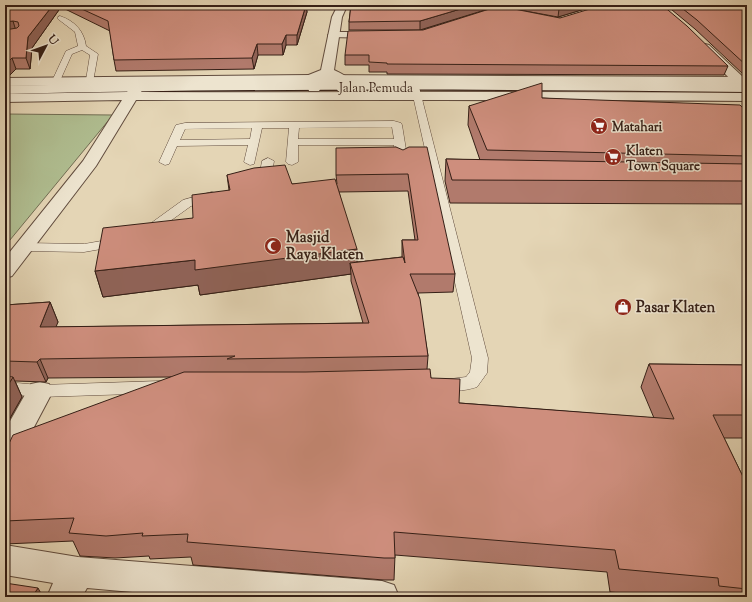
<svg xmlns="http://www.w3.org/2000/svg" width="752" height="602" font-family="'Sorts Mill Goudy',serif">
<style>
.green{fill:#b0be91;stroke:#726e54}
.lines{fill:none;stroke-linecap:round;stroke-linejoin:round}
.service-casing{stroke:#614c3e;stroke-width:1}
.minor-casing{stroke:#614c3e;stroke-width:2}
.tertiary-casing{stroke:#614c3e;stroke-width:2}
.secondary-casing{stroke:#351f16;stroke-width:2}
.service{fill:#ede4cf;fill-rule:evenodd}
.minor{fill:#ede4cf;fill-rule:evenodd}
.tertiary{fill:#ede4cf;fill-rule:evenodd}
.secondary{fill:#ede4cf;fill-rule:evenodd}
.wall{fill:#b17a6c;stroke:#351f16;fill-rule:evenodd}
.shaded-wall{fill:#906358;stroke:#351f16}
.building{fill:#ce8e7d;stroke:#351f16}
.labels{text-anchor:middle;stroke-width:3;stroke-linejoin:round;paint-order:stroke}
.far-street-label{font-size:13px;fill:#351f16;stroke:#ede4cf}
.far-poi-label{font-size:13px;font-weight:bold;fill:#351f16;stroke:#ede4cf;text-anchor:start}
.poi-label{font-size:15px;font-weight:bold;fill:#351f16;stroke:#ede4cf;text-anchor:start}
</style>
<rect width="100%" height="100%" fill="#e4d5b5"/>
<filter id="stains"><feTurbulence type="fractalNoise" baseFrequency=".005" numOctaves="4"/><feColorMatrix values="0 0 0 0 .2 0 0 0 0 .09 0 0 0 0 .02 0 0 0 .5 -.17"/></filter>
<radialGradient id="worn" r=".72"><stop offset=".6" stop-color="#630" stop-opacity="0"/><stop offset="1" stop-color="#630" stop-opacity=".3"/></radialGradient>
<path class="green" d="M5,114L113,115L5,246Z"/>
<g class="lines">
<g class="service-casing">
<path id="service" d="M60,16C75,21 84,31 86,46L98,54L93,82L90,83L86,80L90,55L82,50L72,54L59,83L56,84L52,81L66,51L78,46L75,32L58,19V17Z
M415,84L419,87L488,358L487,373L477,387C465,391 446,393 434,389L431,385L434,381L466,377L470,372L472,358L411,87Z
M394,121L401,123L402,125L408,162L402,165L396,162L394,145H298V162L292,165L288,164L286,162L289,128H262L254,164L250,165L244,162L248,145L177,146L169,164L165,165L159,162L175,127L176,125L185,123ZM392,127L394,139H298L299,128ZM252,128L250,139L180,140L185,129Z
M268,158L274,161L271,179L263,186H255L253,184L259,178L262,161Z
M212,192L216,193L218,196L216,199L191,206L148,237H138L136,234L183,200Z
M119,238L124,239L126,242L124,245L84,252L24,251L19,250L17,247L19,244L24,243L84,244Z
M162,381L168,383L171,387L168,391L162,393L40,397L5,394V382L40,385Z"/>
</g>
<g class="minor-casing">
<path id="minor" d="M333,32H378L383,35L378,38L329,37L328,35Z
M311,75L747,77V85L311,83L142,85L144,87L141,92C343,93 545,91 747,93V101C543,99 340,101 136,100L96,166L12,276L5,278V258L83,161L122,100L5,102V94L127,92L132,85L5,86V78Z
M40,382L49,384L53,391L15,463L5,466V430L31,384Z
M5,545L78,557L382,581L394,585L399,597H189L87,588L82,597H47L53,583L5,575Z"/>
</g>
<g class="tertiary-casing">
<path id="tertiary" d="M338,5H354L352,7L346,8L342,17L334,70C342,74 356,79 348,91H338L336,88L337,82L327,77L318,81L321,88L319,91H309L305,79L306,76L321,70L332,17Z
M705,44L709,45L744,78L747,84V91H737L733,82L699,47L701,45Z"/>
</g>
<g class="secondary-casing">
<path id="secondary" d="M561,82L747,84V92C500,89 252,88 5,94V86L137,83Z"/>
</g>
<use href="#service" class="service"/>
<use href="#minor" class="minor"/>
<use href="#tertiary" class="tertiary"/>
<use href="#secondary" class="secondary"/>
</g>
<path class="wall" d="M5,5H306L307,12L297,45H286L283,55H258L254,69L116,71L114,60L110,31L61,7L32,48L30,69H16L9,76Z
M351,5H598L558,17L498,6L420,30H349V22Z
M666,5H747V76L744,75L695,29Z
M560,18L728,66L724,75L387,74V72H369V65H345V55L423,30Z
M542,98L747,112V204L450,203L445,181L446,159L480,160L468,125L469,106Z
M396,147L455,274L453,292L418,293L428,356L427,369L431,378L459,403L654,418L641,387L649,364L747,365V438H724L747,485V597H668L610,592L607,572L395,555L394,580H384L193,565L191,557L150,559L149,556L115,558L80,556L73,541L5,544V452L171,377L48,378L46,382L15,381L22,397L5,427V305L50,302L58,322L55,327L363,323L351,281V274L200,295L198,285L103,297L95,271L193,218L229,190L227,175L292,184H337L336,175ZM408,191L415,240H402V257L357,262L339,192Z"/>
<path class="shaded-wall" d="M53,5H60L61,7L32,48L30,69L26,58L28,37Z
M306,5L307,12L297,45V35Z
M474,5H498V6L420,30V21Z
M573,5H598L558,17L559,9Z
M13,21L16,31L5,32V22Z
M286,35V45L283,55L282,44Z
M257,44L258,55L254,69L252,58Z
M12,58L16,69L9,76H5V65Z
M357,249V273L350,263L351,274L200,295L198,285L103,297L95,271L195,260Z
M50,302L58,322L48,347L40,327Z
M40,359L48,378L46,382L37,362Z
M13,377L22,397L5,427V390Z
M38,588L43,597H32Z"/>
<path class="building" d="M5,5H53L28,37L26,58H12L5,65V30L17,28L19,26L18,22L13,21L5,22Z
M73,5H306L297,35H286L282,44H257L252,58L114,60L108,21Z
M351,5H474L420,21L349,22Z
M537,5H573L559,9Z
M603,5H662L687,26L728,66L387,64V63L369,62V55H345L348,31L423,30L499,6L560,18Z
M678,5H747V66L697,20Z
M542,83V98L740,105L747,112V156L487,150L469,106Z
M396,147L403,150L409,147H427L455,274H410L420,299L428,356L227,359L235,356L40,359L37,362L5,361V305L50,302L40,327L369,323L350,263L403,257L405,263L402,240H418L408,174L336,175V148Z
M446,159L747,164V181L452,180Z
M285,165L292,184L335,179L357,249L195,270V260L95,271L103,228L193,218L192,195L230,190L227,175L254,168Z
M649,364L747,365V415H713L747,485V589L719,586L718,578L619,569L615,550L394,532L395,558H384L187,542L188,534L142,536L143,533L106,536L69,533L74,518L5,521V452L13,435L184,372H306L430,369L431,378L460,379L459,403L674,419Z
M5,376L13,377L5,390Z
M5,583L38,588L32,597H5Z"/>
<defs>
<g id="supermarket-disc" transform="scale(0.9)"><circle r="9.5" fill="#8f2418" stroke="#ede4cf"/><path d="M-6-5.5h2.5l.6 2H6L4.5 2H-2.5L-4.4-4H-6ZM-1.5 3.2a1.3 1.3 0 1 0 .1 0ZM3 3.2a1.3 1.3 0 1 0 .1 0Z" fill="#fff"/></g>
<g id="mosque-disc" transform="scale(0.9)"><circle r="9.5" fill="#8f2418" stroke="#ede4cf"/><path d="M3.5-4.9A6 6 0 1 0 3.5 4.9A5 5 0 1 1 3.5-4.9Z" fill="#fff"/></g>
<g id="shop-disc" transform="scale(0.9)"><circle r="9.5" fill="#8f2418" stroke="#ede4cf"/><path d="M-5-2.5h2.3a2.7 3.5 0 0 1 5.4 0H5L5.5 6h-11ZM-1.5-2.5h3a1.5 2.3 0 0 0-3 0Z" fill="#fff"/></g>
</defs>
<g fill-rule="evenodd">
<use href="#supermarket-disc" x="599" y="126"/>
<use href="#supermarket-disc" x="613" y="157"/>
<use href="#mosque-disc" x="273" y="246"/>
<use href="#shop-disc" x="623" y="307"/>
</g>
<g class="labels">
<g class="far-street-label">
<text x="376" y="92">Jalan Pemuda</text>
</g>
<g class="far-poi-label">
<text x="612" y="131">Matahari</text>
<text x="626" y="155">Klaten<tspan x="626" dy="15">Town Square</tspan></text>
</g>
<g class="poi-label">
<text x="286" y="242">Masjid<tspan x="286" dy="17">Raya Klaten</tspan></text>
<text x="636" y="312">Pasar Klaten</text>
</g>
</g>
<rect width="752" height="602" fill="none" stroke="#e4d5b5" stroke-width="20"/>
<rect x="6" y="6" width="740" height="590" fill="none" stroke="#351f16" stroke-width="2"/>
<rect x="10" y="10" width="732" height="582" fill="none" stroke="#351f16"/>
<g transform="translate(46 46) rotate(49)" stroke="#ede4cf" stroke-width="3" paint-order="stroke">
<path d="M0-3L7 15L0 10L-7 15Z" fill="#351f16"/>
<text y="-6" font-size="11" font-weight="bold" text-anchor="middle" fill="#351f16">U</text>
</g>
<rect width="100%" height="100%" filter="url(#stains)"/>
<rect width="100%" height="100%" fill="url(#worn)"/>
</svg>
